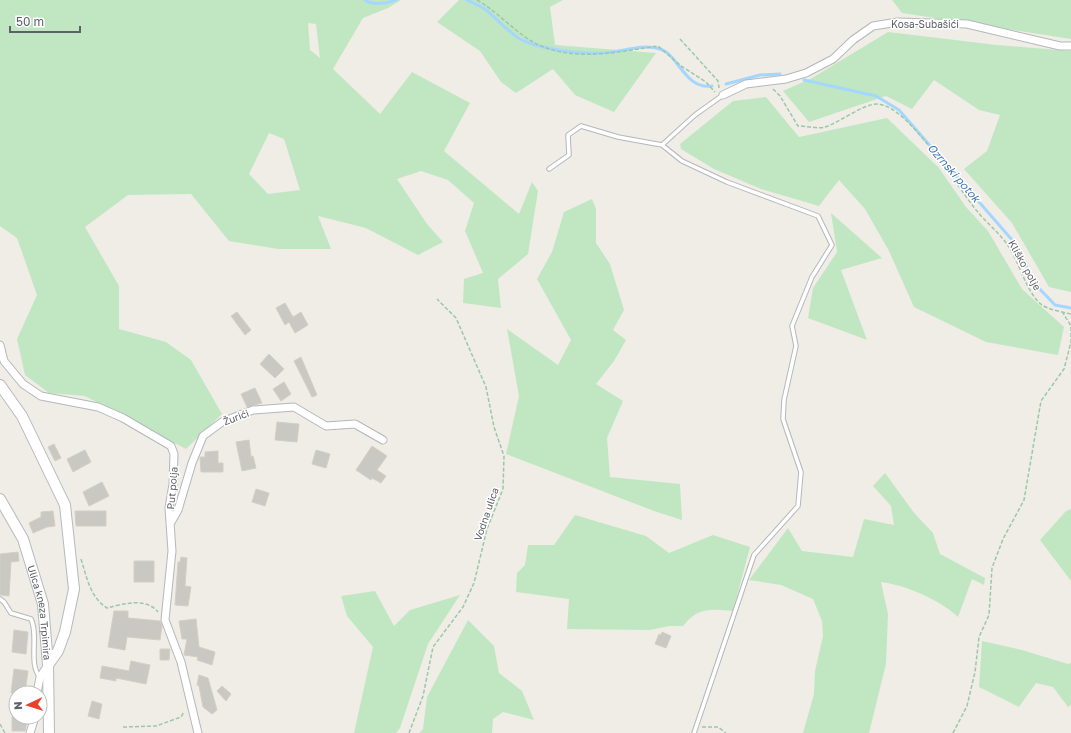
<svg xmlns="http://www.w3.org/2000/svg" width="1071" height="733" font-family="'Golos Text',sans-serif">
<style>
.green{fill:#c1e7c2;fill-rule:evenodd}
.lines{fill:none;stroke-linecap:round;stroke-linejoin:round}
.stream{stroke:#a5d6ff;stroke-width:3}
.building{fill:#cac8c2;stroke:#d4cfc3}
.lane-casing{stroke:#b5b7bc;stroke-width:5.5}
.street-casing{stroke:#b5b7bc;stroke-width:9}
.secondary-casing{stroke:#b6b9bf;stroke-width:12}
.path{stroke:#9ac8a8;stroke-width:1.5;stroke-dasharray:4 2;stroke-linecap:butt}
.lane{stroke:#fff;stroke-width:3.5}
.street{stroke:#fff;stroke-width:7}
.secondary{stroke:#fff;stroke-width:10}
.labels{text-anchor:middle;stroke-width:3;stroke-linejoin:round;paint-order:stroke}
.street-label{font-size:10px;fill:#5d6066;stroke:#fff}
.water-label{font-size:11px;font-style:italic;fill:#3f76b4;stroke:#fff}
</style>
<rect width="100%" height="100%" fill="#efede5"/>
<path class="green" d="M0,0H401L388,8L363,18L333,69L380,114L412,72L470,103L444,151L519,214L532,182L538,191L528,254L498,279L501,308L463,303L464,279L483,273L465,231L474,203L448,180L421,171L397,179L427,224L443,242L418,255L366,228L318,216L331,249H278L229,241L191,194L128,195L85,227L119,286V329L166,342L191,360L222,414L186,449L85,396L49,393L25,375L17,339L37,295L17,238L0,226ZM308,23L316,24L320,58L310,50ZM269,133L284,139L300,190L268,194L249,174Z
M459,0H563L550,7L555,45L656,53L614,112L575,95L553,69L516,93L501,82L480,51L437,22Z
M892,0H1071V39L902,13Z
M888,32L997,45L1071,51V292L1049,287L1012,223L964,169L987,151L1000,115L979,110L934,80L912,109L886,96L809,122L783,91L812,78Z
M766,97L799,137L887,118L939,168L966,207L988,231L1022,289L1064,327L1058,355L986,342L914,307L889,251L865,209L839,180L819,206L761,189L714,169L681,149L680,144L733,101Z
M592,199L596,209V243L610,264L624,310L613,330L626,340L614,361L596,384L623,401L607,438L610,477L680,484L682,520L654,511L506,454L519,396L507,329L558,365L571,340L537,279L552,252L564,212Z
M831,213L882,258L841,270L867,340L808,318L813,288L837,252Z
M885,473L915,514L933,533L940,554L985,578L984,585L972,579L958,617C940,600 906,585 881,582L888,614L886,664L869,733H803L814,694L815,671L823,636L822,621L813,599L781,585L749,580L788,528L802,551L853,557L864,519L894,525L891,506L873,486Z
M1071,509V581L1040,540L1066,511Z
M575,515L646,536L669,553L713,535L750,547L733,611C710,609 698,607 683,626H669L650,630L567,629L569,599L516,592L517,573L525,565L528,545H554Z
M375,591L394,626L410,610L460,595L428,644L400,728L396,733H354L373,647L347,616L341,596Z
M468,620L494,646L499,673L522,691L534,720L503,712L493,719L492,733H419L423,729L427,697Z
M982,641L1022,650L1068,664L1071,663V705L1068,707L1053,687L1036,683L1019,707L979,687Z"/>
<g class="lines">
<path class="stream" d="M365,0C373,6 388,3 396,0
M467,0C474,3 481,6 486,10C495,17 514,38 524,41C547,50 577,54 602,53C621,53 640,43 660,49C678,54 685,90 712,86
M804,80L876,96L899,110L1013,241L1036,285L1055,305L1071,308
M726,84L760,75L780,74"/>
</g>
<path class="building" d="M285,303L293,317L301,312L308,325L295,333L289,322L285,325L276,308Z
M237,312L251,330L245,335L231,316Z
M269,354L284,369L275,378L260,364Z
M301,357L317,395L312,397L294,361Z
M284,382L291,394L281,401L273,389Z
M255,388L262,403L247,407L241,394Z
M277,422L299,424L297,442L275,440Z
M249,440L251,457L253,456L256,468L242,471L236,442Z
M54,444L61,458L55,461L48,447Z
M372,446L387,456L377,470L386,476L381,483L372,478L371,480L356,470Z
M85,450L91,462L73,472L67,459Z
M316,450L330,454L326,468L312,464Z
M218,451V463H223V472H201L200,457H205V452Z
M102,482L109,496L89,506L83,492Z
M256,489L269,493L265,506L252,502Z
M53,511L55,526L47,527L33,533L29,523L41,517V512Z
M75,511H106V526H76Z
M18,552L19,561L11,562L9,596L0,595V554Z
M181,557L187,558L185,586L191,587L188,606L175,605L178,562H180Z
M134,561H154V582H134Z
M114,611H128V618L160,621L162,626L160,640L127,637L125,650L108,647Z
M196,619L199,647L215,652L212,665L197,660L198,657L184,655L187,639H182L179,621Z
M14,630L28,632L26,654L12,652Z
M662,632L671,636L666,648L655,644L659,634L661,635Z
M160,649H170L169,660H160Z
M131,661L150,665L146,684L116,678V681L100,678L102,666L129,671Z
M14,669L28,671L25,693H11Z
M199,675L208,678L217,710L212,714L203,707L199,686L197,685Z
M222,686L231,694L226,701L217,691Z
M92,701L102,704L99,719L88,716Z
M12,717H28L25,731H12Z"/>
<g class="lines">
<g class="lane-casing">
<path id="lane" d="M662,145L695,115L723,95
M549,169L569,155L568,135L581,126L618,137L662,145L682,161L727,182L818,216L832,245L812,277L792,326L796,346L784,400L783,419L801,472L798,506L754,555L694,733
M0,599L4,602L11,613L31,619C39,635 28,665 40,677"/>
</g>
<g class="street-casing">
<path id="street" d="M723,95L746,84L786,79L806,73L833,59L853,40L873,26L898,22L967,24L1060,46H1071
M0,345L4,361L23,384L41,396L98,407L123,418L171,446L174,454L173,484L169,508L172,551L165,620L181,662L198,733
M170,524L178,510L192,463L203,436L222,422L253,410L294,407L326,426L355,424L383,440
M37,693L40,677L48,665
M30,733L35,717"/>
</g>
<g class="secondary-casing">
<g id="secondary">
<path d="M0,385L22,416L65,505L74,589L65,632L58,651L48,665"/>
<path id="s1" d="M0,499L23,539L43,604L48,665L49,733"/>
</g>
</g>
<path class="path" d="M477,0C495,10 510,27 528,39C567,64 615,52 658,46L681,66L706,82L715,92
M680,39L718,81L719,88
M773,89L780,96L798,126C806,126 818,129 825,127C839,123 864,103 878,104C908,106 955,183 973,206C984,221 999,232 1009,247C1020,264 1027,294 1042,305C1050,310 1062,312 1071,314
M81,559C87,578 90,597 107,608C122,604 146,597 158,612
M0,724L5,733
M123,727L156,726L181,717L184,712
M702,727H718L726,733
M409,733L423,696L433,647L463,607L474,583L487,529L503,489L504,456L494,427L486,387L456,318L437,299
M953,733L967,706L975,672L979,637L989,615L992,568L1003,539L1024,500L1041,401L1064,369L1071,342V326L1063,313"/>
<use href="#lane" class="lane"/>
<use href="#street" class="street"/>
<use href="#secondary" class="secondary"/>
</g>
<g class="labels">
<g class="street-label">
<text x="925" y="28">Kosa-Subašići</text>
<text transform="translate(1025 265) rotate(61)" y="4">Kliško polje</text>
<text transform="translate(236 417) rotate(-21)" y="4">Žurići</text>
<text transform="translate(172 488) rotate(-85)" y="4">Put polja</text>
<text transform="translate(486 514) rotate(-71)" y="4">Vodna ulica</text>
<text dy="4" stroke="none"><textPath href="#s1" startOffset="122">Ulica kneza Trpimira</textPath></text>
</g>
<g class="water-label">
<text transform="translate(954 173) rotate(49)" y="4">Ozrnski potok</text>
</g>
</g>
<g transform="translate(28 705) rotate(266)"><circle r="19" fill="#ffffff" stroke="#bebfc2"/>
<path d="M0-3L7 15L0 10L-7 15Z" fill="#ec402e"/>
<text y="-6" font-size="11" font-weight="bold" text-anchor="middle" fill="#5d6066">N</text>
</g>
<path d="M10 26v6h70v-6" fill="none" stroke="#5d6066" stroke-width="2"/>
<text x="16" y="26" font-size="12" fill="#5d6066" stroke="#ffffff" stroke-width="3" paint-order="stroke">50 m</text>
</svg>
